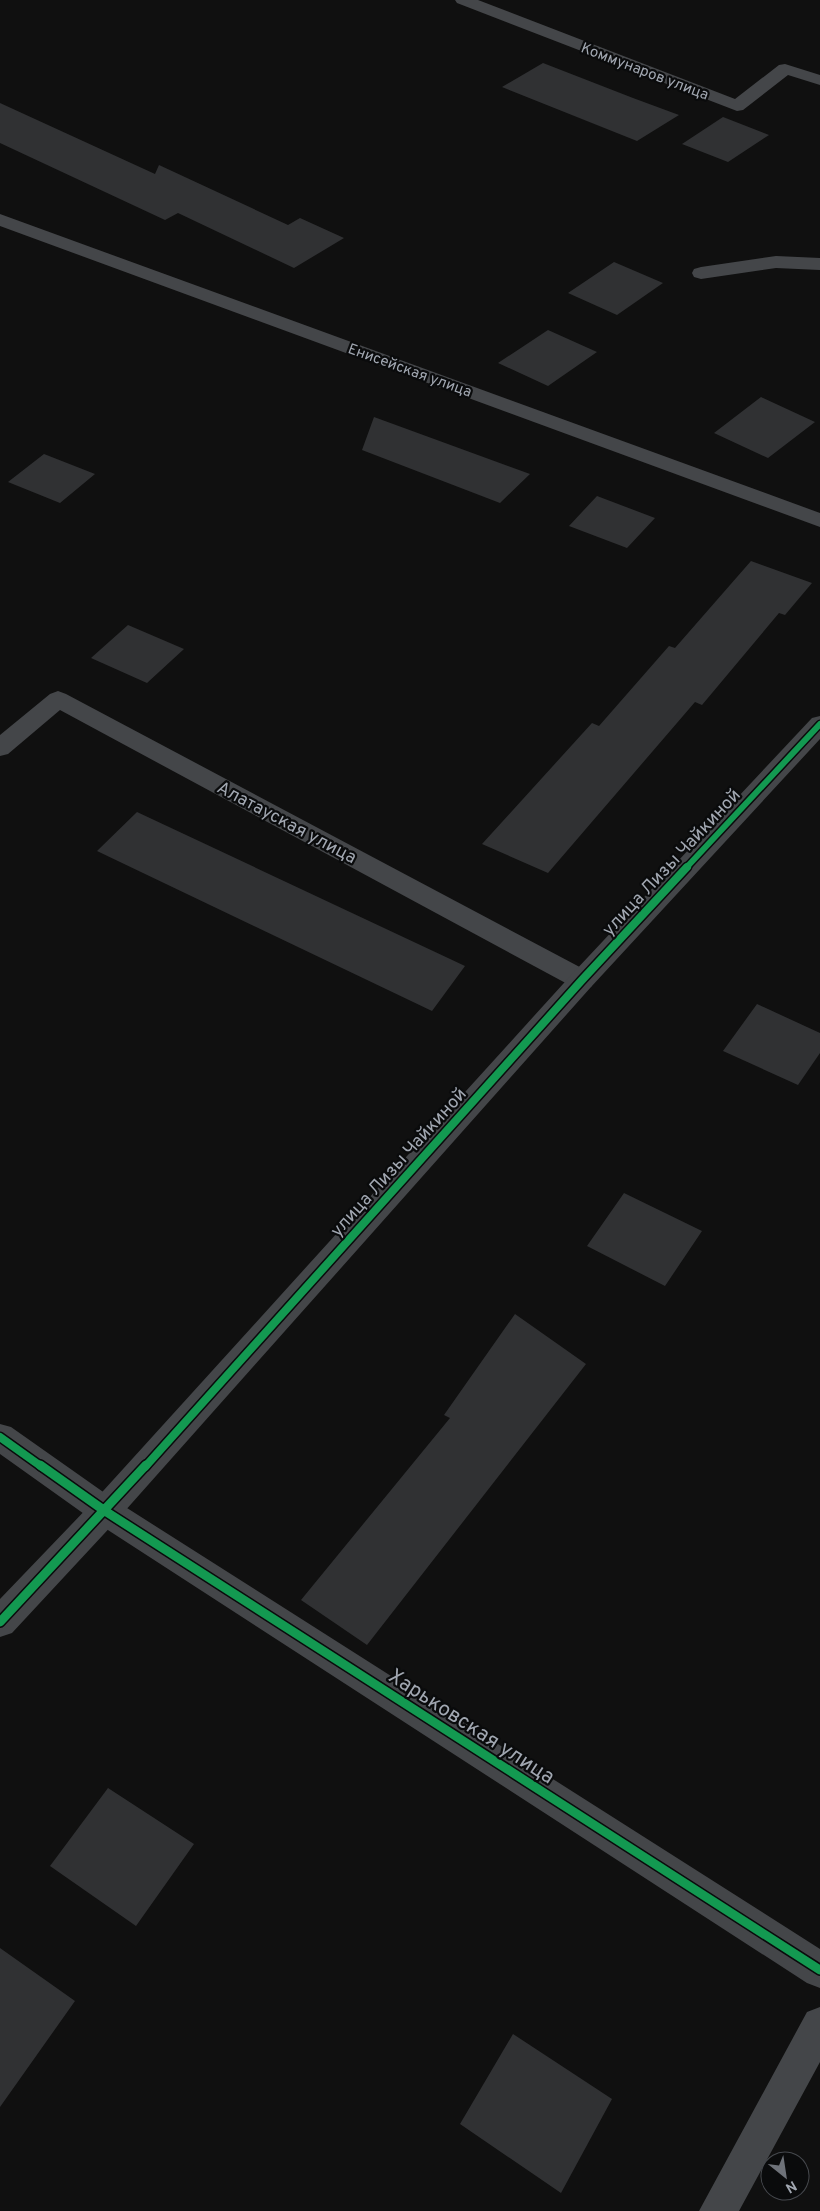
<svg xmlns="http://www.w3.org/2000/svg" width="820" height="2211" font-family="Overpass,sans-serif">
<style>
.building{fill:#303133}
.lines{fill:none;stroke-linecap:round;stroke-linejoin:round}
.minor{fill:#444649;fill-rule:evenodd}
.tertiary{fill:#444649;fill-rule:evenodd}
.cycleway-far2-casing{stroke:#0a0b0c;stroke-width:9}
.cycleway-far1-casing{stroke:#0a0b0c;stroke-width:11}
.cycleway-casing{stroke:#0a0b0c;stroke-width:12}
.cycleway-far2{stroke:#139951;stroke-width:6}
.cycleway-far1{stroke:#139951;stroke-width:8}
.cycleway{stroke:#139951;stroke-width:9}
.labels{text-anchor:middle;stroke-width:4.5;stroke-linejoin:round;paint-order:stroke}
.far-street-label{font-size:15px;fill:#a1a7b1;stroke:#0a0b0c}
.street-label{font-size:18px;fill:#a1a7b1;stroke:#0a0b0c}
.near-street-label{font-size:21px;fill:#a1a7b1;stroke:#0a0b0c}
</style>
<rect width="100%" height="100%" fill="#101010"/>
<path class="building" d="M543,63L633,98L679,115L637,141L502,87Z
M0,103L155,174L159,165L288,225L300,218L344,238L294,268L178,213L165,220L0,143Z
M723,117L769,135L728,162L682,144Z
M614,262L663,283L617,315L568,293Z
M548,330L597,352L548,386L498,363Z
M761,397L815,422L768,458L714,433Z
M374,417L530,474L500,503L362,450Z
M44,454L95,474L60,503L8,482Z
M597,496L655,518L627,548L569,526Z
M751,561L812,583L785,615L779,613L702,705L695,702L548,873L482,844L592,723L599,726L669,646L675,648Z
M128,625L184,649L147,683L91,658Z
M137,812L465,966L432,1011L97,851Z
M757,1004L820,1033V1053L798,1085L723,1051Z
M624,1193L702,1231L665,1286L587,1246Z
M515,1314L586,1364L367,1645L301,1600L450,1418L444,1415Z
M108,1788L194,1844L136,1926L50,1866Z
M0,1948L75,2001L0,2107Z
M513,2034L612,2099L561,2193L460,2124Z"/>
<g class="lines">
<path class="minor" d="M455,0H478L735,99L779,65L785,64L820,75V85L788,75L743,110L737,111L457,3Z
M0,214L820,513V527L0,226Z
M776,256L820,258V270L776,268L701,279L694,277L692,273L694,269L701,267Z
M58,691L66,694L591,973L595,980L591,987L582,990L573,987L60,710L8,754L0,756V735L50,694Z
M0,1424L11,1427L116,1501L820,1949V1988L807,1983L94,1521L0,1454Z
M820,2007V2062L739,2211H699L807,2012Z"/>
<path class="tertiary" d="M820,716V739L591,987L116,1521L12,1633L0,1637V1599L94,1501L573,973L812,718Z"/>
<g class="cycleway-far2-casing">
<path id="cycleway-far2" d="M686,868L820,724"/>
</g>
<g class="cycleway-far1-casing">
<path id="cycleway-far1" d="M0,1437L42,1467
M145,1467L582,980L687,867"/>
</g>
<g class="cycleway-casing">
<path id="cycleway" d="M40,1465L105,1511L820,1970
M0,1622L146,1465"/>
</g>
<use href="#cycleway-far2" class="cycleway-far2"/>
<use href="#cycleway-far1" class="cycleway-far1"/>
<use href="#cycleway" class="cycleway"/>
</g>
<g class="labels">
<g class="far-street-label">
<text transform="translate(645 71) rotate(21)" y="5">Коммунаров улица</text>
<text transform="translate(410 370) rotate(20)" y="5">Енисейская улица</text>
</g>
<g class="street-label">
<text transform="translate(287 822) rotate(28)" y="6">Алатауская улица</text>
<text transform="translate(671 862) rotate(-47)" y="6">улица Лизы Чайкиной</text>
<text transform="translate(398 1162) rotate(-48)" y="6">улица Лизы Чайкиной</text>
</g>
<g class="near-street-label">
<text transform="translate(472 1726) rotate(33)" y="7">Харьковская улица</text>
</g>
</g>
<g transform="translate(785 2176) rotate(150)"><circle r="24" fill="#0a0b0c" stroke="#46494e"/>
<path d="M0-4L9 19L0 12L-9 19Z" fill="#6e7279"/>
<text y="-8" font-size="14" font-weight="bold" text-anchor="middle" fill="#a1a7b1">N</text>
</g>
</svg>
